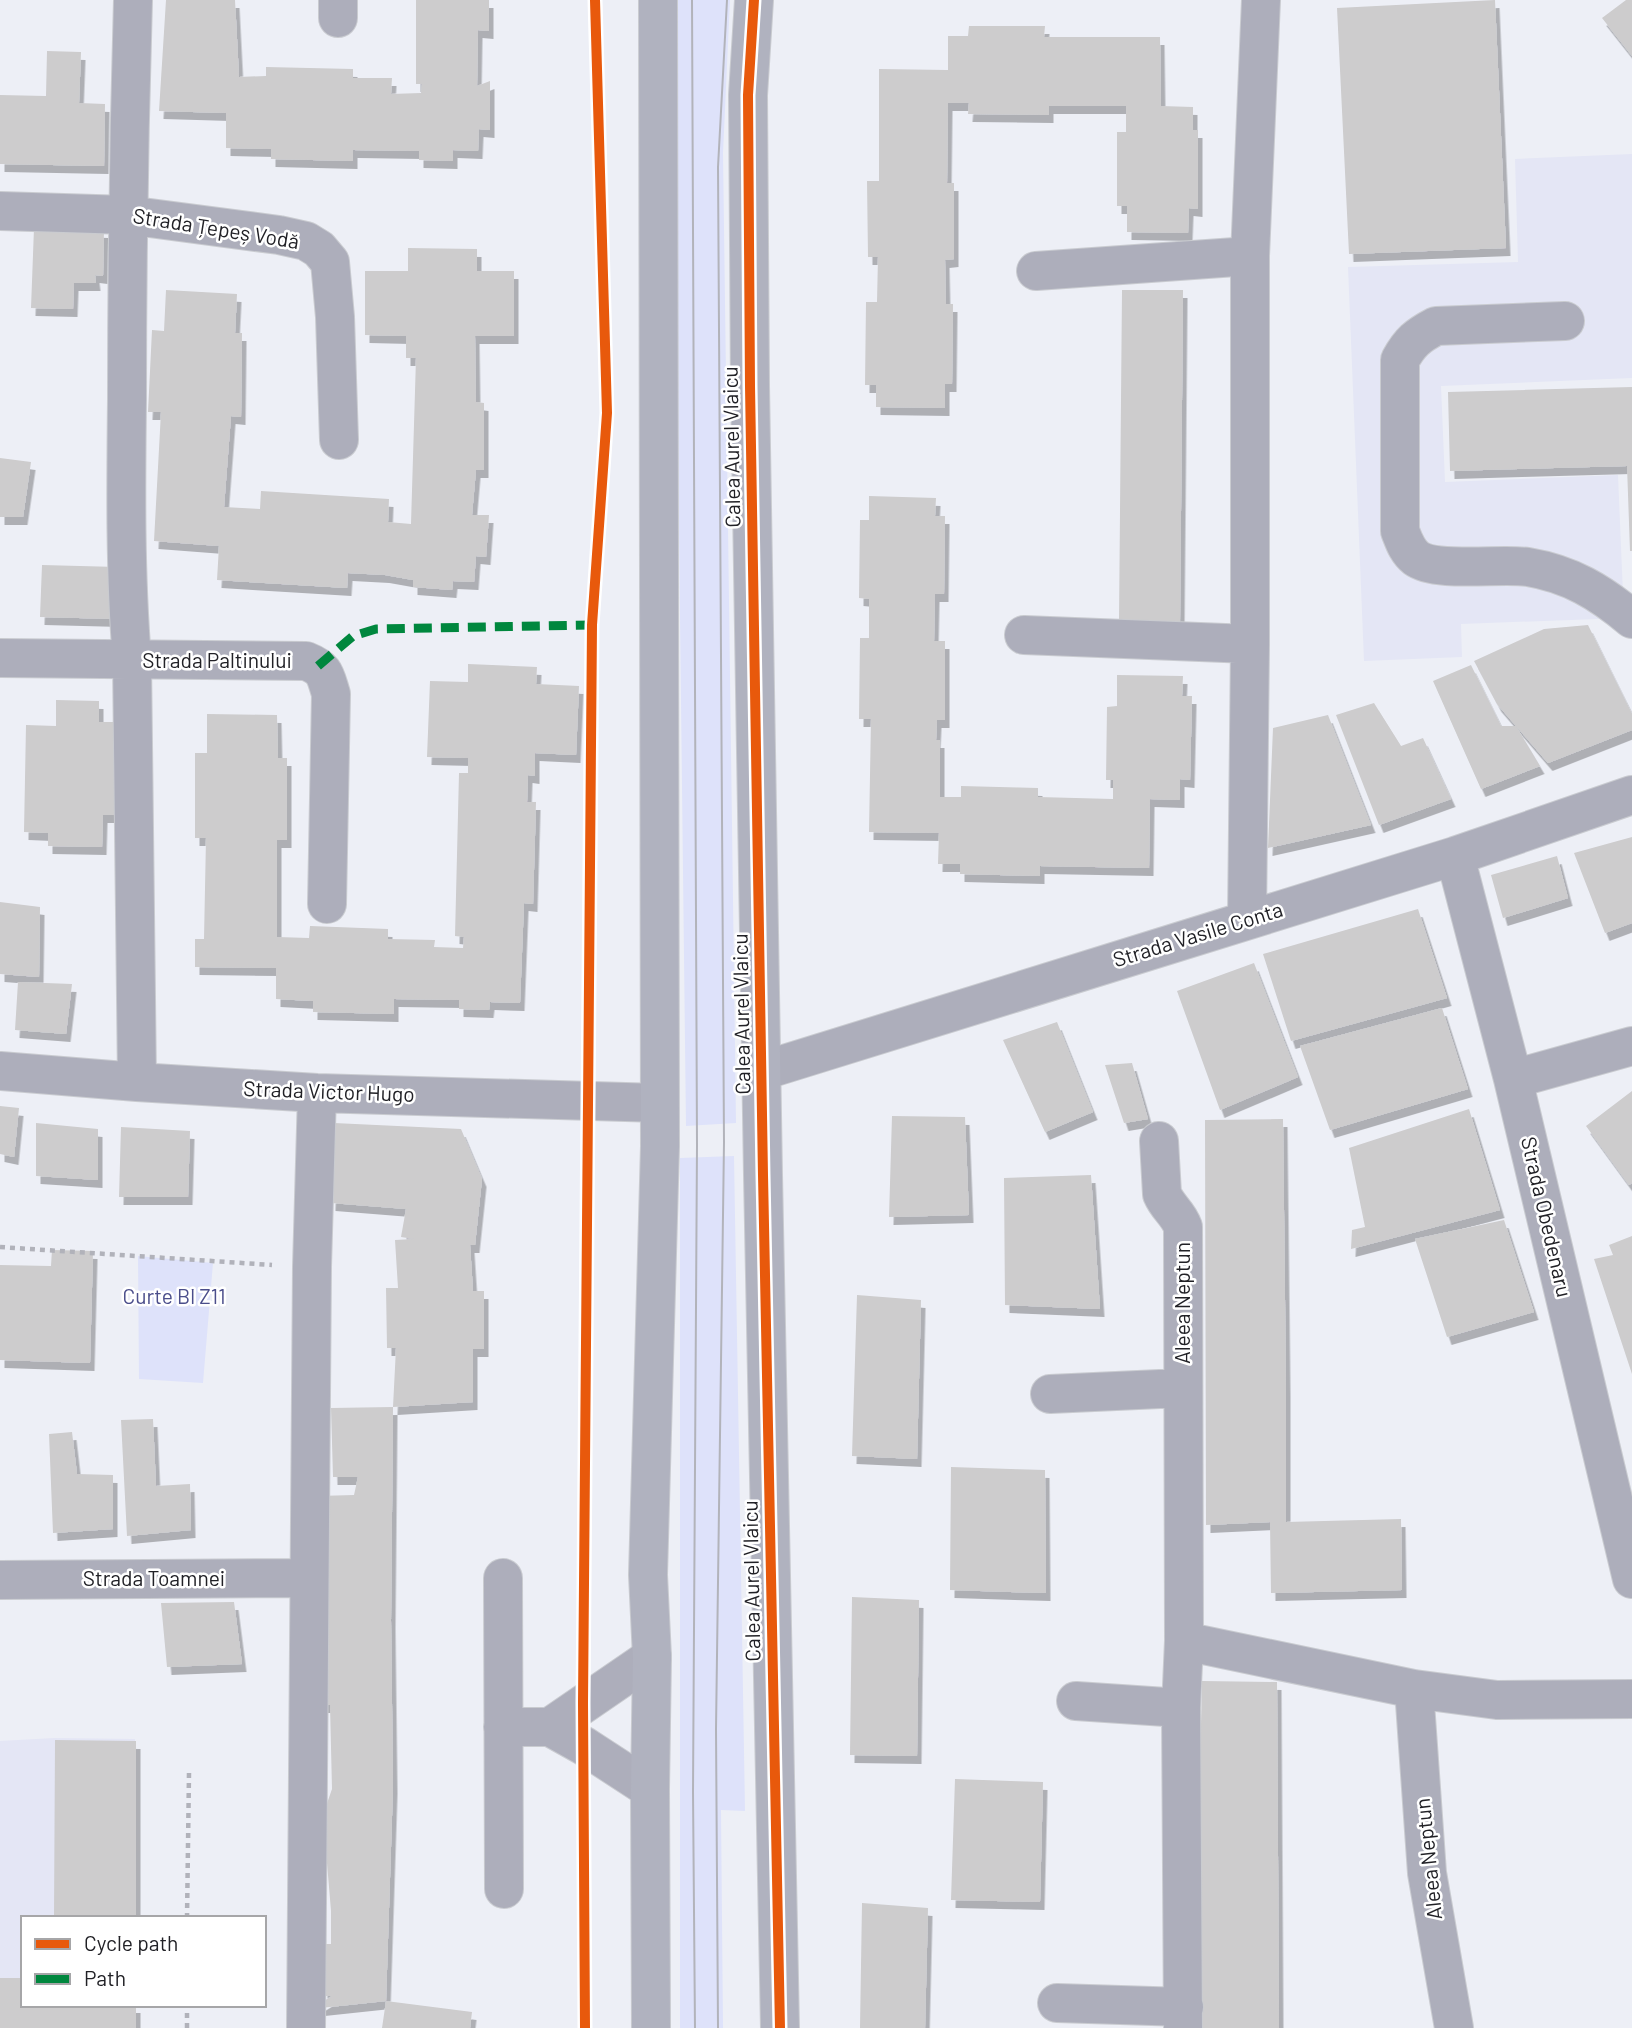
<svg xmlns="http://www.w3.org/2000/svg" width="1632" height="2028" font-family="Barlow,sans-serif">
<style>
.built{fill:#e4e6f5}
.green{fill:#dee2fa}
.building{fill:#cdcccd;filter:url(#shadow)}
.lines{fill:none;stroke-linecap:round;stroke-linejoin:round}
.minor-casing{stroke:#c9cbd0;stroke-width:40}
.major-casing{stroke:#c9cbd0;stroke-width:40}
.path{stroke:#b1b2ba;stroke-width:4.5;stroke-dasharray:5 5;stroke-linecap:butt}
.minor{stroke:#adaebb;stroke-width:38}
.major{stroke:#b0b2bf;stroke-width:38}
.tram{stroke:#b2b3ba;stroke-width:2}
.quiet{stroke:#00873e;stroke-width:9;stroke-dasharray:18 9;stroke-linecap:butt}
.cycleway-casing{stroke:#fff;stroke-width:15}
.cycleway{stroke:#e8590c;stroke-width:10}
.labels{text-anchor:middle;stroke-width:5;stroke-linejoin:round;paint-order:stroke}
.street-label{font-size:21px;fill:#212126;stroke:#fff}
.park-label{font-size:21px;fill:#4b4e8b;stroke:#fff}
</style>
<defs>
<filter id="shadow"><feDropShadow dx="4.5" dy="8" stdDeviation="0" flood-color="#0004"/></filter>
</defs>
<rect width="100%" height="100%" fill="#edeff6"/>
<path class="built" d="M1632,154V378L1441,386L1445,482L1618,475L1624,618L1461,624L1462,657L1364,661L1348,267L1518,262L1515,159Z
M54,1738L135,1739V1918H23V2005L0,2028V1741Z"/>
<path class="green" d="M670,0H730L723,153L736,1123L686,1126L675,193Z
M734,1156L745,1811L721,1810L723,2028H680V1158Z
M138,1256L213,1263L203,1383L139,1379Z"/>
<path class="building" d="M166,0H235L239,77L266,76V67L353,69V78H392L391,94L421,93L422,84H416V0H489V31L478,30L477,86L490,81V130L479,129L478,151L453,150V161L419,160V151L353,150V161L271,159V149L226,148V113L159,111Z
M1495,0L1506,248L1349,254L1337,8Z
M1626,0H1632V56L1602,18Z
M969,26H1045L1044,37H1160L1161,106L1193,107V130H1198V209L1189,208L1188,233L1127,232V206H1117V132H1126V106H1049V115L968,114L969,103H948L947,183H954V259L945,260L946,304H953L952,384H945V408L876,407V385H865L866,302H877L878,257H868L867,181H879V69L948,70V36H968Z
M47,51L81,52L79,103L105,104L104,166L0,164V95L46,96Z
M34,228L104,230L103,276L95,275L96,283H74L73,309L31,308Z
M408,248L477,249V271H514V336H475L476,402L484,403V470H476L472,515H489L486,557L476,556L474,582L453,581L452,590L413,587V580L385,575L348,573L347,588L217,580L219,546L154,541L161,412H148L152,330L164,331L166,290L237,294L235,333H242L241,417L231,416L224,507L260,509L261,491L389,499L388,522L411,524L416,358H406V336L365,335V271H408Z
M1122,290H1183L1180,623L1119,622Z
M1632,387V551H1630L1627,466L1450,471L1448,392Z
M0,458L31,462L23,517H0Z
M869,496L936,498L935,516H945L944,594H935L934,641H945V720H937L936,740H940V797H961V786L1038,788V797L1113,799V780H1106L1107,707L1117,706V675L1183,676L1182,696H1192L1190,780L1180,779V800L1150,799L1149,868L1040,866V876L960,874V864H938L939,833L869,832L871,719H859L860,638H869V599L859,598L860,520H869Z
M42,565L118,567L117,619L40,617Z
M1588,625L1632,714V730L1548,763L1497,704L1474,661L1544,629Z
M468,664L537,667L536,684L579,686L576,755L535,753V776L528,775L527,802H536L533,904L524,903L520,1003L490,1002L489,1010L459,1009V1000L394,999V1014L313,1012V1001L276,999V968L195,967V939H204L206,838H195V753H207V714L277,715L278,758H287V840H277V937L309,938L310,926L388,929V939L435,940L434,947L463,948L464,937L455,936L459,773H468V758L427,757L430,681L468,682Z
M1471,665L1501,726H1516L1540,766L1481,789L1433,681Z
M56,700L99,701V722H124L122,815H103L102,847L48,846V833L24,832L26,725L56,726Z
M1374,703L1401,746L1423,738L1451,799L1379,825L1336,715Z
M1328,715L1371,825L1268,848L1273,728Z
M1632,837V923L1605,933L1574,853Z
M1557,856L1568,898L1503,918L1491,875Z
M0,902L40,907L39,977L0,974Z
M1418,909L1447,998L1291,1041L1263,954Z
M1254,963L1298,1077L1220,1110L1177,991Z
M18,982L72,984L66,1034L15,1030Z
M1442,1008L1468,1089L1330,1130L1300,1046Z
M1057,1022L1093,1112L1045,1132L1003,1040Z
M1132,1063L1148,1119L1124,1123L1105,1065Z
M1632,1091V1183L1629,1185L1586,1126Z
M0,1106L19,1108L14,1157L0,1154Z
M1469,1109L1500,1210L1351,1249L1352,1230L1365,1227L1349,1148Z
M892,1116L965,1117L969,1215L889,1217Z
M1283,1119L1286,1389V1522L1401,1519L1402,1590L1271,1593L1270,1522L1206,1525L1205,1120Z
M36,1123L98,1129V1180L36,1176Z
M334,1123L461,1129L482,1179L475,1245H470L473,1291H484V1349H473V1402L393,1407L396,1348H387L386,1288H398L395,1240L414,1239L401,1237L406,1209L331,1203Z
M121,1127L190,1131L188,1197H119Z
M1091,1175L1100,1309L1005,1305L1004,1178Z
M1504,1220L1534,1312L1447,1337L1415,1239Z
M1632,1236V1374L1594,1259L1613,1255L1609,1245Z
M52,1250L93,1251L90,1363L0,1360V1265L51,1266Z
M857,1295L921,1300L917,1459L852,1456Z
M393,1407L391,1621L393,1786L386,2001L472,2012L470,2028H382L386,2001L311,2009L332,1996H323V1944H331V1911L323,1815L332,1789L330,1705H322L321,1646H329V1621L318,1496L354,1495L358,1477H333L331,1408Z
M153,1419L156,1486L190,1484L191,1530L127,1536L121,1420Z
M72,1432L77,1474L113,1475V1529L53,1533L49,1434Z
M951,1467L1045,1470L1046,1593L950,1590Z
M852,1597L919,1600L917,1756L850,1755Z
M234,1602L242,1664L167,1667L161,1603Z
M1202,1681L1277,1682L1279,2028H1202L1199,1810Z
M55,1740L136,1741V1918H54Z
M955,1779L1043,1782L1040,1902L951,1900Z
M862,1903L928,1908L925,2028H860Z
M0,1978H23V2005H136V2028H0Z"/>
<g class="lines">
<g class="minor-casing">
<path id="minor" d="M133,0C129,133 127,266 127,399C126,486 125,573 132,660L137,1082
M338,0V18
M0,211L127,215L279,235L306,241L319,249L330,262L335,317L339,440
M1036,271L1250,256
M1565,321L1436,326C1417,336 1410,342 1400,360V531C1404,541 1407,551 1416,558C1436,573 1501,563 1528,567C1570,574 1600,592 1632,619
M1024,635L1250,644
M0,658L306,661C326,669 325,675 331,694L327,904
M1455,856L1513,1079L1632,1579
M1247,920L1250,644V256L1261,0
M0,1071L137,1082L317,1093L659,1103
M762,1071L1455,856L1632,795
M1513,1079L1632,1046
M1159,1141L1162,1194C1168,1208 1178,1213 1183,1227L1184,1641L1414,1689L1497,1700L1632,1699
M1050,1394L1182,1388
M503,1578L504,1889
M0,1580L309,1578
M1414,1689L1427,1873L1454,2028
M1076,1701L1181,1708
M503,1727H550L584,1746L650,1789
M550,1727L652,1657
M1057,2003L1184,2007
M306,2028L312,1267L317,1093
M1183,2028L1181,1708L1184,1641"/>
</g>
<g class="major-casing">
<path id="major" d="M754,0L748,95L750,386L763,1175L780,2028
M651,2028L650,1789L652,1657L648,1575L660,1146L658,0"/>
</g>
<path class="path" d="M0,1247L272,1265
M187,1918L189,1773
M187,2028V2005"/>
<use href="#minor" class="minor"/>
<use href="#major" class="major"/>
<path class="tram" d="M692,0L697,1145L693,1792L695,2028
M718,2028L716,1729L724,1142L718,167L727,0"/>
<path class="quiet" d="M318,666L353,636L376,629L592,625"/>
<g class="cycleway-casing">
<path id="cycleway" d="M754,0L748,95L750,386L763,1175L780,2028
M585,2028L583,1703L592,625L607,413L595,0"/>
</g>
<use href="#cycleway" class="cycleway"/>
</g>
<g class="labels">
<g class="street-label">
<text transform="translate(216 229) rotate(9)" y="7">Strada Țepeș Vodă</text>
<text transform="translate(732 447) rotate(-91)" y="7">Calea Aurel Vlaicu</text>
<text x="217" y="668">Strada Paltinului</text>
<text transform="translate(1198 935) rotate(-17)" y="7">Strada Vasile Conta</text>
<text transform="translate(742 1014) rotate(-91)" y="7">Calea Aurel Vlaicu</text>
<text transform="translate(329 1092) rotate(2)" y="7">Strada Victor Hugo</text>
<text transform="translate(1546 1217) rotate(77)" y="7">Strada Obedenaru</text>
<text transform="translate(1183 1303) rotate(-90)" y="7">Aleea Neptun</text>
<text x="154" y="1586">Strada Toamnei</text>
<text transform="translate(752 1581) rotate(-91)" y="7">Calea Aurel Vlaicu</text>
<text transform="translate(1429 1859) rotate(-96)" y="7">Aleea Neptun</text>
</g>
<g class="park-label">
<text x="174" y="1304">Curte Bl Z11</text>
</g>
</g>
<rect x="21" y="1916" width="245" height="91" fill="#ffffff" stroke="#a6a6a8" stroke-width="2"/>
<rect x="35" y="1939" width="35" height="10" fill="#e8590c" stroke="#a6a6a8" stroke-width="2"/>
<text x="84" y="1951" font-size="21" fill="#212126">Cycle path</text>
<rect x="35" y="1974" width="35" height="10" fill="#00873e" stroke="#a6a6a8" stroke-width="2"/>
<text x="84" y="1986" font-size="21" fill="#212126">Path</text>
</svg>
